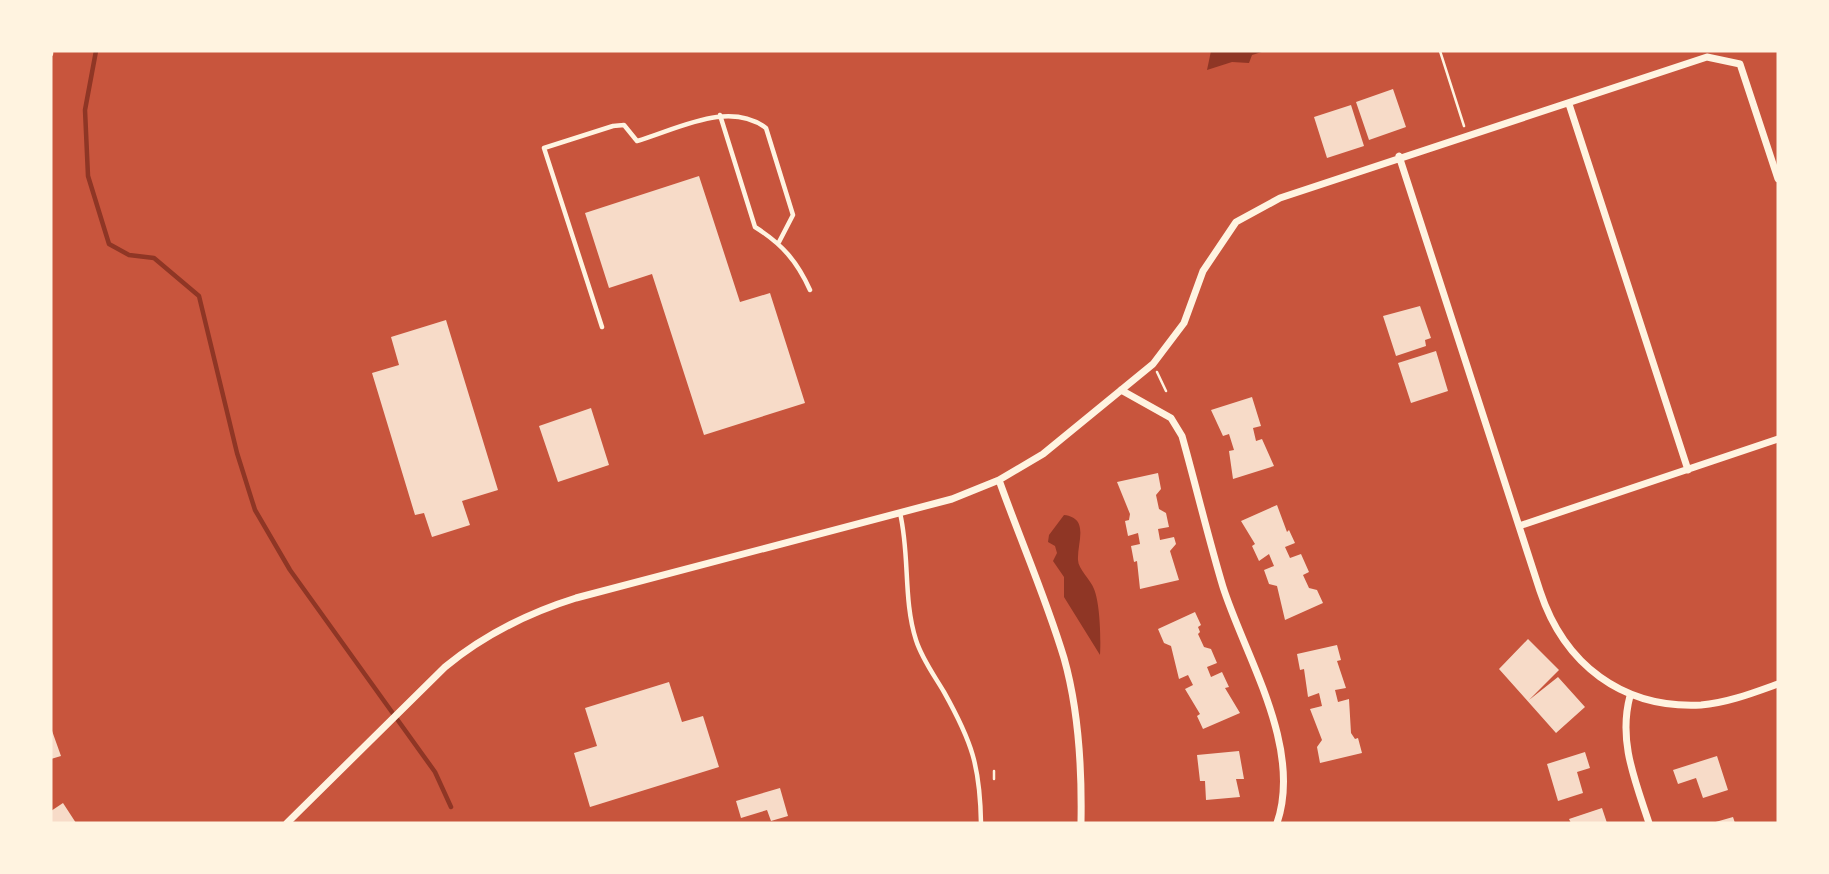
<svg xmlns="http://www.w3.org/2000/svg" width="1829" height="874" font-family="Manrope,sans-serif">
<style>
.water{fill:#8f3625}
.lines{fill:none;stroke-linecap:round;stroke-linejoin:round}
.stream{stroke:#8f3625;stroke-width:4.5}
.building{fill:#f7dbc8}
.path{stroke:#fff3e0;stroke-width:2.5}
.service{stroke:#fff3e0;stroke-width:4.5}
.minor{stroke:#fff3e0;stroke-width:7}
</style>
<rect width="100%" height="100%" fill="#c8553d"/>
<path class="water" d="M1211,51H1265L1252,55L1249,63L1232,62L1207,70Z
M1064,515C1090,518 1077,543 1078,560C1078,569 1091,580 1094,589C1100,603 1101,639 1100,655L1064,597V577L1053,561L1057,553L1055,546L1048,542L1049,535Z"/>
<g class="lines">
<path class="stream" d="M96,51L85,110L88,176L109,244L129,255L154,258L199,296L237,453L255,510L290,570L435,772L451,807"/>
</g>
<path class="building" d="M1393,89L1406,127L1369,140L1356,102Z
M1351,105L1364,146L1327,158L1314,117Z
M699,176L740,302L770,293L805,403L704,435L652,274L609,288L585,213Z
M1420,306L1431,338L1425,340L1426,346L1396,356L1383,316Z
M446,320L498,490L462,501L470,525L432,537L424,513L415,515L372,373L399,365L391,337Z
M1436,351L1448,391L1411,403L1398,363Z
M1252,397L1261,426L1253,428L1256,441L1262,439L1274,466L1233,479L1229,451L1234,450L1229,434L1223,436L1211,410Z
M591,408L609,465L558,482L539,426Z
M1158,473L1161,489L1156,495L1159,509L1166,513L1169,527L1158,529L1160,540L1174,537L1176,544L1170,551L1179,580L1140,589L1137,561L1134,562L1131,546L1140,544L1138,533L1128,536L1125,521L1129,520L1130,514L1117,482Z
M1277,505L1287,532L1289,530L1295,543L1285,547L1290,558L1301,554L1309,572L1303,575L1309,588L1317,590L1323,603L1285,620L1277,586L1269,584L1264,570L1274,566L1269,554L1259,561L1252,546L1255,544L1241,521Z
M1195,612L1201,625L1198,627L1200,632L1198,634L1204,647L1211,649L1217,663L1207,667L1211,677L1222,672L1229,687L1225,688L1240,713L1203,729L1197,716L1200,714L1185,689L1193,685L1188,675L1179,679L1171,646L1164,643L1158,629Z
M1528,639L1559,670L1529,700L1558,677L1585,707L1556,733L1499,669Z
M1337,645L1341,660L1337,661L1346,688L1335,690L1338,702L1349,699L1351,733L1355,739L1358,738L1362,753L1320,763L1317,747L1322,740L1310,709L1322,706L1319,693L1308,697L1304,669L1300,670L1297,654Z
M669,682L682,722L703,716L719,767L590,807L574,753L597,746L585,708Z
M51,728L61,756L51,759Z
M1239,751L1244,779H1236L1240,797L1206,800L1205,781H1200L1197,755Z
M1585,752L1590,768L1577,772L1583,793L1558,801L1547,764Z
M1717,756L1728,790L1703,798L1696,778L1678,784L1673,770Z
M780,788L788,816L771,821L767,810L741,818L736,801Z
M63,803L76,823H51V811Z
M1602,808L1607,823H1571L1569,819Z
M1733,817L1735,823H1712Z"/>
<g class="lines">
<path class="path" d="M1440,51L1464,126
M1157,372L1166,391
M994,771V779"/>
<path class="service" d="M51,54V51
M720,115L755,227C782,244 797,261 810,290
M602,327L544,148L613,126L624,125L637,141C678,129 729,100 766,128L793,215L779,242
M900,513C910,555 903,600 916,640C922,659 934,675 944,692C972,742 980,766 981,823"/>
<path class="minor" d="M1569,104L1688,470
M1399,156L1540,591C1564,664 1622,709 1701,705C1727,703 1753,693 1778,684
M1121,390L1171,418L1182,436C1196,486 1208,537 1223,587C1245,656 1303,747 1277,823
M999,480C1020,539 1046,598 1064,658C1079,711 1082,768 1081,823
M1519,526L1778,439
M1630,696C1618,741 1635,780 1649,823
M287,823L445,667C484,635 528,613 576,598L952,499L999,480L1043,454L1153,364L1184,323L1203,271L1236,222L1280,198L1707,57L1740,64L1778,179"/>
</g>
<rect width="1829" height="874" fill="none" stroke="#fff3e0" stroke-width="105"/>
</svg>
